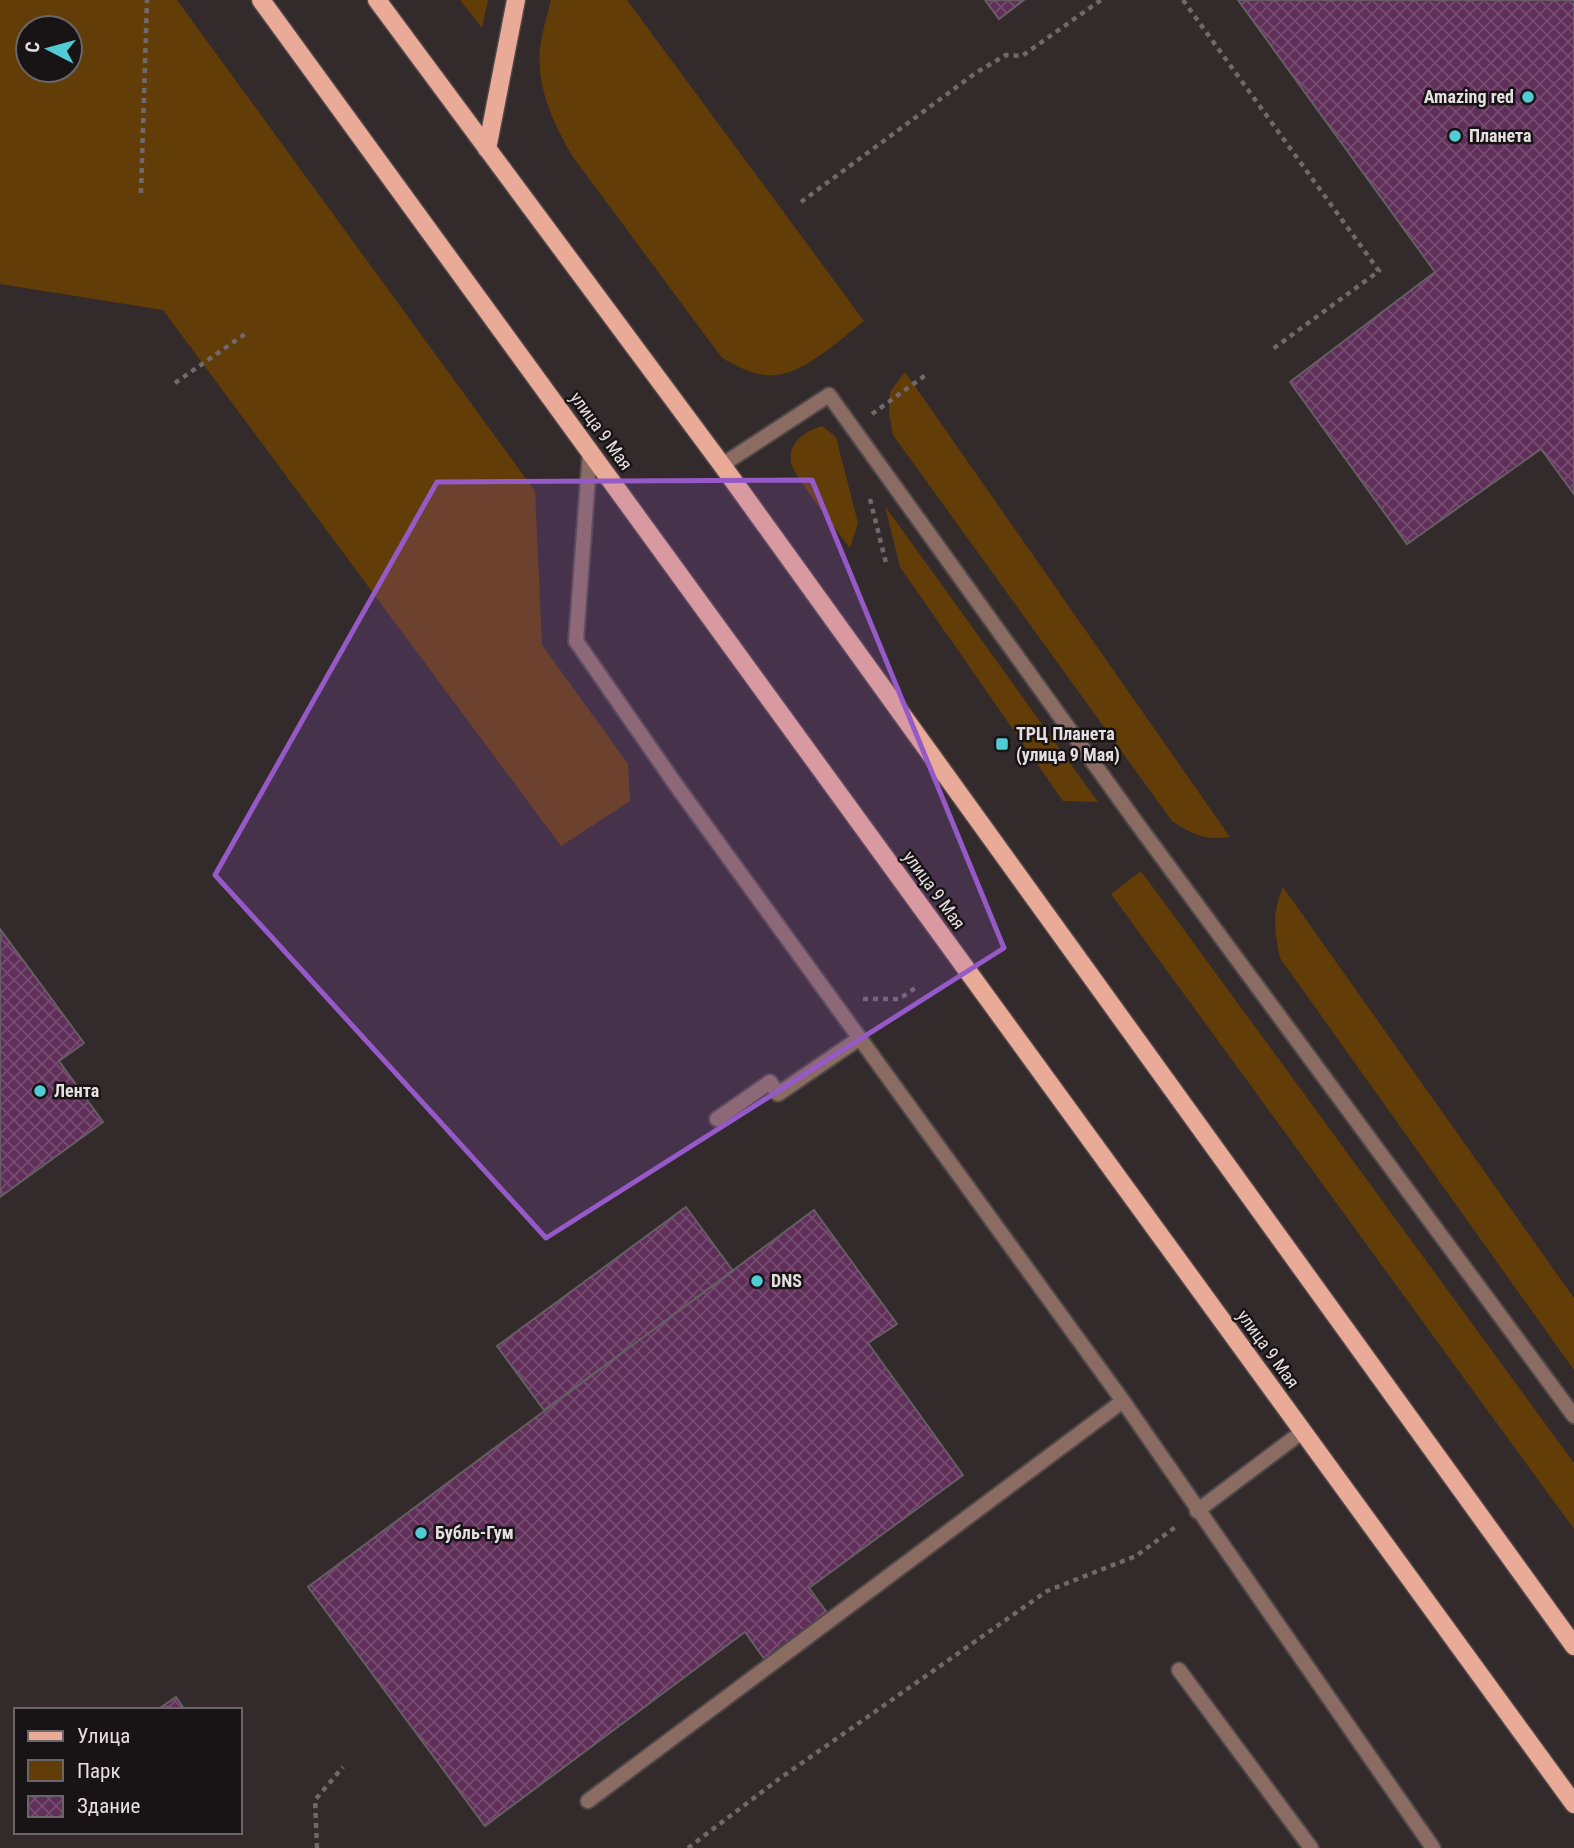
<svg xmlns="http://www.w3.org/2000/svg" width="1574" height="1848" font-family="'Roboto Condensed',sans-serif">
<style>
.green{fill:#623d08;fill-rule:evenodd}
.building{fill:url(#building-cross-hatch);stroke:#665e64;stroke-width:2}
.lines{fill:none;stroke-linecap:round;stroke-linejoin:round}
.service-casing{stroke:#504749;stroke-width:18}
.primary-casing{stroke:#504749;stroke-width:21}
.path{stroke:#71686a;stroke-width:4.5;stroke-dasharray:5 5;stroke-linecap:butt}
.service{stroke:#8b6c63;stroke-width:14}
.primary{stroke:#e9aa97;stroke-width:18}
.marked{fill:#9659c8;fill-opacity:0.2;stroke:#9659c8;stroke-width:5;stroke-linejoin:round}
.poi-dot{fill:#51ccd5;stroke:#181415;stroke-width:2.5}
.labels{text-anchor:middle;stroke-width:5;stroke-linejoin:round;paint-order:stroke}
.poi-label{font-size:18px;font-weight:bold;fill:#e6dfe1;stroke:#181415;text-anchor:start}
.street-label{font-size:18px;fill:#e6dfe1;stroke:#181415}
</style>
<defs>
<pattern id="building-cross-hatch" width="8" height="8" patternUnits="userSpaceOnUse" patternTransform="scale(1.75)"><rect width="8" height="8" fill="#5f2e59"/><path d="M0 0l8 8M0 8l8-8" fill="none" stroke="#764c71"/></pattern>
</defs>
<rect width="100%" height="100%" fill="#332a2c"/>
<path class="green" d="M0,0H177L535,491L542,645L628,764L630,801L561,846L163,310L0,284ZM28,28H70V70H28Z
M460,0H488L482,28Z
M551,0H627L864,321C837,341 800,380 764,375C749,373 735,365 722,358L573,157C554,125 536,87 540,48C542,32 547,16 551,0Z
M905,372L1230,837C1206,841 1191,834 1172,821L893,435L889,412L890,392Z
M822,426L836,437L858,523L850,548C841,536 792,473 791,463C788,442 804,432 822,426Z
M885,506L1098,802L1063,801L900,567Z
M1141,871L1574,1463V1529L1111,894Z
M1283,887L1574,1298V1370L1280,958C1274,930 1272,914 1283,887Z"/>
<path class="building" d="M985,0H1024L999,19Z
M1238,0H1574V494L1541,449L1407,544L1290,382L1435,272Z
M0,929L84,1043L59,1061L103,1122L0,1197Z
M686,1207L733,1271L544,1410L497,1346Z
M814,1210L897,1324L868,1343L963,1475L809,1588L828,1614L765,1660L745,1632L485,1826L308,1587Z
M176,1697L185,1710H157Z"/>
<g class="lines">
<g class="service-casing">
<path id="service" d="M590,451L576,641L676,785L1123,1401L1433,1848
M722,465L829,395L1136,822L1574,1416
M717,1119L770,1082L778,1094L860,1038
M1197,1511L1302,1432
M1179,1670L1311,1848
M588,1801L1123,1401"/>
</g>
<g class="primary-casing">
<path id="primary" d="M261,0L1574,1804
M377,0L722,465L1574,1646
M487,149L516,0"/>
</g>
<path class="path" d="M1183,0L1379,271L1270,351
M141,193L147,0
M801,202L977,72L1006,55L1022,56L1101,0
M175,383L245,334
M872,414L927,374
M870,499L886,563
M863,999H899L917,987
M317,1848L315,1800L343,1767
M688,1848L779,1779L1047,1591L1136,1556L1177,1526"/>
<use href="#service" class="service"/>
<use href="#primary" class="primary"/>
</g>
<path class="marked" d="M812,480L1004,948L546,1238L215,875L437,482Z"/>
<g class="poi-dot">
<circle cx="1528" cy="97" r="7"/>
<circle cx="1455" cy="136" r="7"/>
<rect x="995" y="737" width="14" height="14" rx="3.5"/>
<circle cx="40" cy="1091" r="7"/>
<circle cx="757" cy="1281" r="7"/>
<circle cx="421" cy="1533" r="7"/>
</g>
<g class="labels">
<g class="poi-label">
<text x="1514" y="103" text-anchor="end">Amazing red</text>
<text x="1469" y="142">Планета</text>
<text x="1016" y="740">ТРЦ Планета<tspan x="1016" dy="21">(улица 9 Мая)</tspan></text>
<text x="54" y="1097">Лента</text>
<text x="771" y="1287">DNS</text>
<text x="435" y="1539">Бубль-Гум</text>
</g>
<g class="street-label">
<text transform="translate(601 431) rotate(54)" y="6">улица 9 Мая</text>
<text transform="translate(934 890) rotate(54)" y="6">улица 9 Мая</text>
<text transform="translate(1268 1349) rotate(54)" y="6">улица 9 Мая</text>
</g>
</g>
<rect x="14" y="1708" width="228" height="126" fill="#181415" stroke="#6a6567" stroke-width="2"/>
<rect x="28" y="1731" width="35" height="10" fill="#e9aa97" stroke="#6a6567" stroke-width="2"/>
<text x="77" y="1743" font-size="21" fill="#e6dfe1">Улица</text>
<rect x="28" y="1760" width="35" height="21" fill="#623d08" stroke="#6a6567" stroke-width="2"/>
<text x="77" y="1778" font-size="21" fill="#e6dfe1">Парк</text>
<rect x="28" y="1796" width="35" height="21" fill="url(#building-cross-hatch)" stroke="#6a6567" stroke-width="2"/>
<text x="77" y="1813" font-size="21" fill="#e6dfe1">Здание</text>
<g transform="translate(49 49) rotate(276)"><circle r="33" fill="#181415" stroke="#6a6567" stroke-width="2"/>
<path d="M0-5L12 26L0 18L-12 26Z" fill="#51ccd5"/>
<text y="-10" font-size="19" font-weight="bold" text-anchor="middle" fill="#e6dfe1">С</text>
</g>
</svg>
